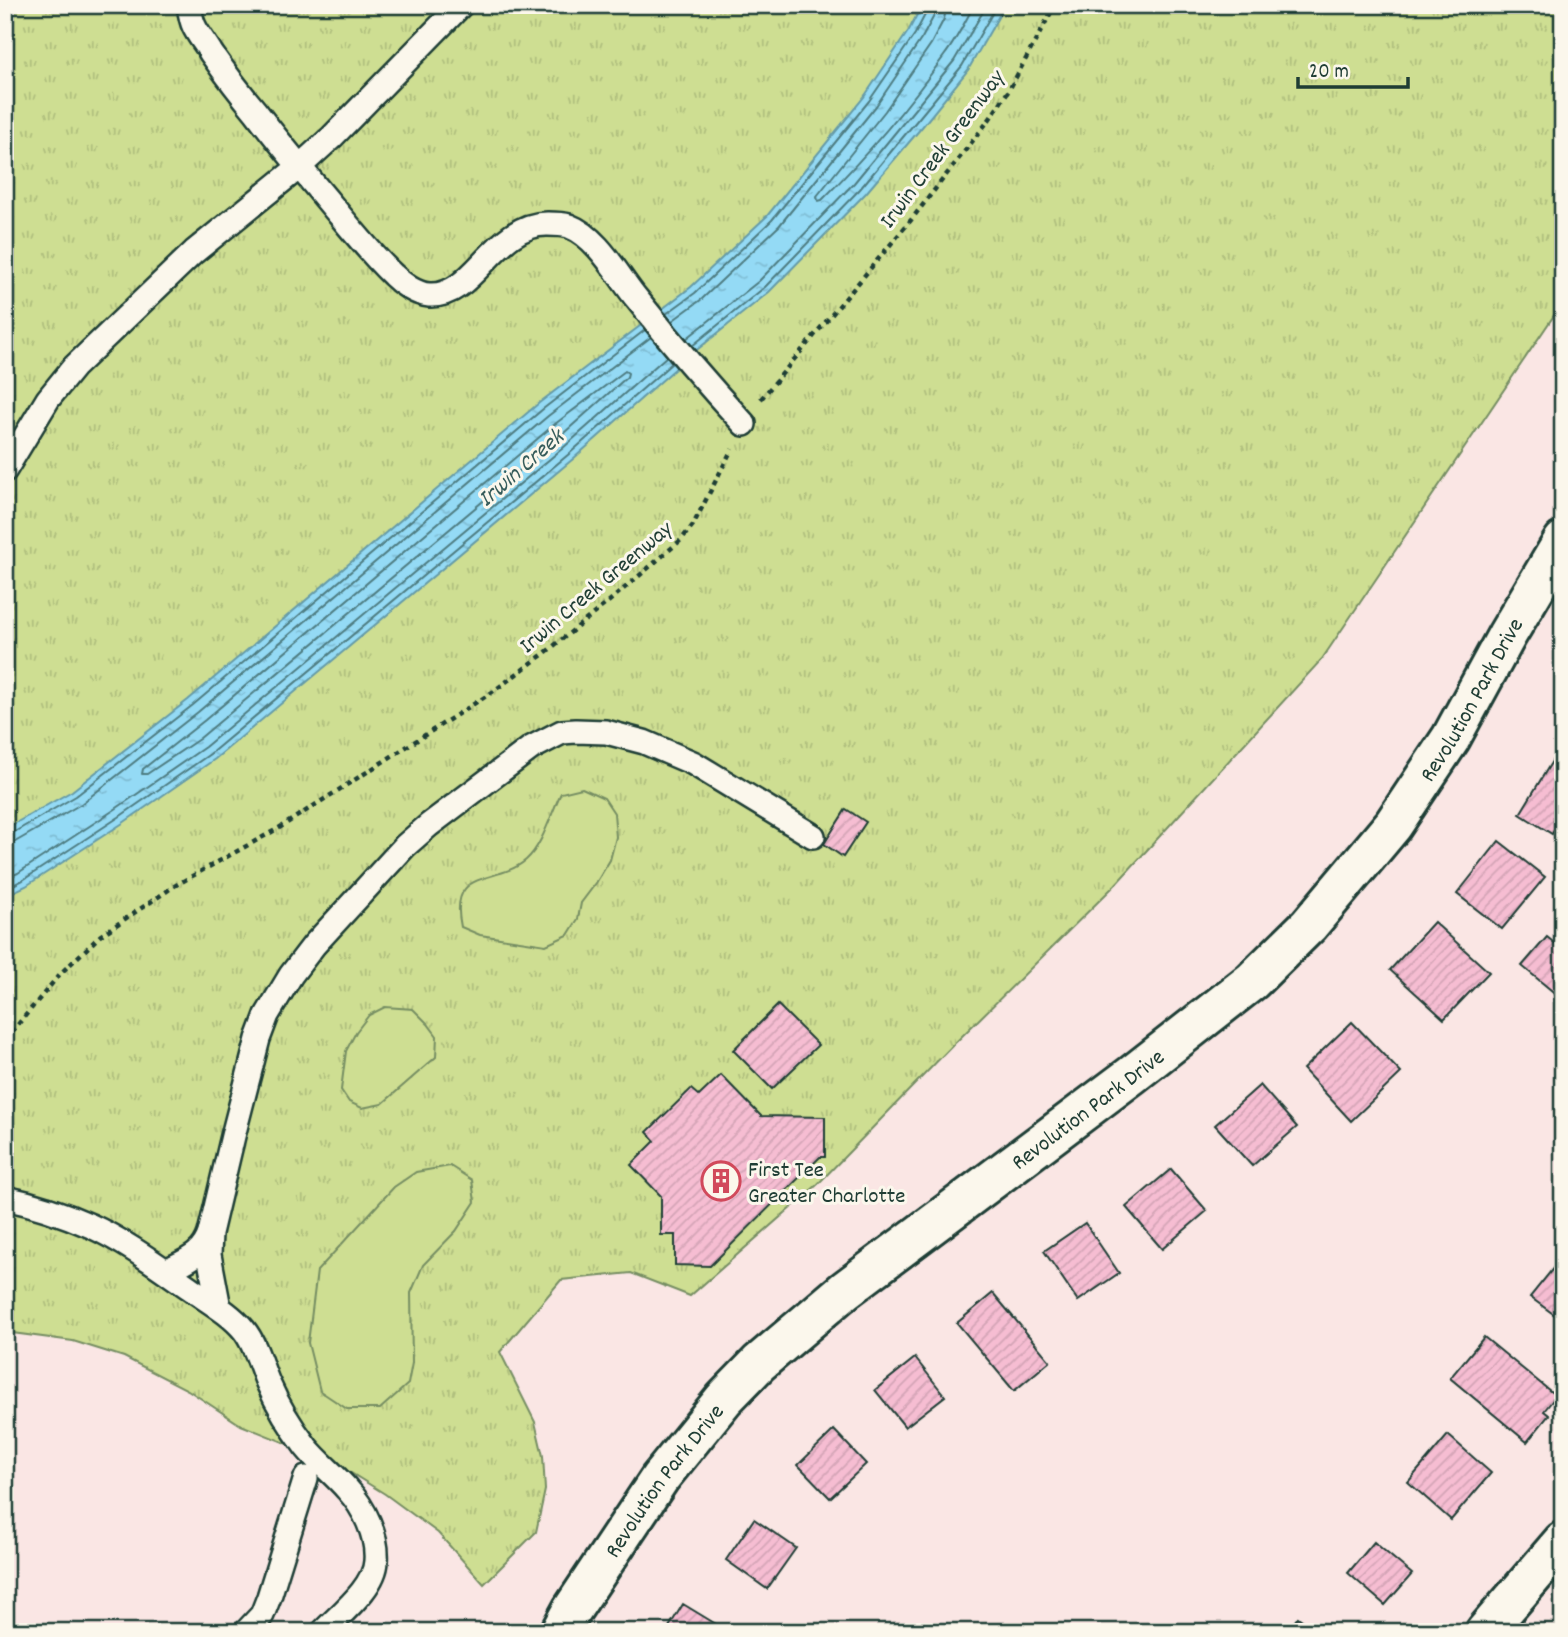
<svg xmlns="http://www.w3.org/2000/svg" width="1568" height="1637" font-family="Dekko,sans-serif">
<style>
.grass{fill:url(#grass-tufts);stroke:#768e63;stroke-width:2}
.pitch{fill:#cede92;stroke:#768e63;stroke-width:2}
.water{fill:url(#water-ripples);stroke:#659ba8;stroke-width:2}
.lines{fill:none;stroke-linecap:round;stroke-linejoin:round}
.shore{stroke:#4e7c81;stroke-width:2}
.building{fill:url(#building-hatch);stroke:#1f3d34;stroke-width:2}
.lane-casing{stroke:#1f3d34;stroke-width:28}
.street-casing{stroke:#1f3d34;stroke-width:44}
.secondary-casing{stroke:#1f3d34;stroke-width:44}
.path{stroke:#1f3d34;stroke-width:4.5;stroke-dasharray:5 5;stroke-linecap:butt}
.lane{stroke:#fbf7ec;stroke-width:23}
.street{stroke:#fbf7ec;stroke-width:38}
.secondary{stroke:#fbf7ec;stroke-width:38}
.labels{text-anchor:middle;stroke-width:6;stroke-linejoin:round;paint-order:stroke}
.street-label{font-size:23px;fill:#1f3d34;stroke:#fbf7ec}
.poi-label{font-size:23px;fill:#1f3d34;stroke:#fbf7ec;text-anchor:start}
.water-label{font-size:24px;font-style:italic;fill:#365c5b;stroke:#fbf7ec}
</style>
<defs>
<pattern id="grass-tufts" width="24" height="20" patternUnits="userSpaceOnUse" patternTransform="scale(1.75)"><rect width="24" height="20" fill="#cede92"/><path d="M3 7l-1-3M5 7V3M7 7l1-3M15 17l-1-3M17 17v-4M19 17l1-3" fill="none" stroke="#b0bf7e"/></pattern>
<pattern id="water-ripples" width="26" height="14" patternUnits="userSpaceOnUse" patternTransform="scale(1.75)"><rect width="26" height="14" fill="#94daf5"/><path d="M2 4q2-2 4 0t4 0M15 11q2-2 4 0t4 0" fill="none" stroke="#7fbcd3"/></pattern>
<pattern id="building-hatch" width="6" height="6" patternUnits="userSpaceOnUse" patternTransform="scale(1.75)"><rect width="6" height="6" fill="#f6bdd2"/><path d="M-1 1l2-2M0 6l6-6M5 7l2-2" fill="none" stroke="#d2a3b5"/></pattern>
</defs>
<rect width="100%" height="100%" fill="#fae6e4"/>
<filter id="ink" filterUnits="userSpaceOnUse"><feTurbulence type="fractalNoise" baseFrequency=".0143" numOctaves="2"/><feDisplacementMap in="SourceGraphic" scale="14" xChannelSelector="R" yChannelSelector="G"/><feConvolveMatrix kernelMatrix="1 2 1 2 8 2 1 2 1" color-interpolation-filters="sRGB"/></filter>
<g filter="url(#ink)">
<path class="grass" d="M5,5H1563V302L1322,659L1115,885L954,1044L817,1185L690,1296L631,1273L561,1280L500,1352L535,1422L543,1456L545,1490L536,1532L484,1584L438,1533L385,1494L333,1462L241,1425L188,1390L124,1357L73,1341L5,1332Z"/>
<path class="pitch" d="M582,788L604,798L614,813L616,837L610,860L596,883L581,903L578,919L568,935L546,945L480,935L461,927C448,866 496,886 526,860C543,845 551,813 561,793Z
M385,1007L413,1009L428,1024L437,1036L436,1057L382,1104L362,1108L349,1102L341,1090L346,1051L356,1032L369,1015Z
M450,1166L472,1180L475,1202L456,1231L423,1265L411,1293L412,1363L408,1384L380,1409H347L320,1391L308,1343L317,1271L394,1187L416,1172Z"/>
<path class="water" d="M922,5H1005L968,70L922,127L866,193L769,292L693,353L573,459L215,759L123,823L26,886L5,896V829L72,791L188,700L539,403L691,287L767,216L864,97L909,30Z"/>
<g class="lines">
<path class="shore" d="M947,5L944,19L931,44L885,111L817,196L818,201L822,200C866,156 908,107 944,56C956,41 965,22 974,5
M666,314L695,293L772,220L869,101L915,34L927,11L928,5
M672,321L702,299L779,226L876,106L922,38L935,14L936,5
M686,339L759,281L854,183L954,61L987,5
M692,346L765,287L860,189L962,66L997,5
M625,371L628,373L627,377L556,440L199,739L147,774H142L143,769L205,720L555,424Z
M5,835L11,834L76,796L193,705L543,409L645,330
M5,843L15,842L81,804L198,712L548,416L651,337
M5,879L18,873L114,810L205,747L563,448L667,356
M5,889L23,880L119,817L210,754L569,454L672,363"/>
</g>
<path class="building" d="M1563,743V816L1552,834L1520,814Z
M846,809L866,822L843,857L824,844Z
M1499,841L1545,877L1502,929L1457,894Z
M1434,922L1489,972L1444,1019L1390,970Z
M1547,937L1563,950V1000L1522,966Z
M778,1005L818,1045L772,1089L733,1050Z
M1352,1022L1401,1073L1351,1121L1303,1069Z
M721,1075L761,1116L825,1117V1157H820L710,1266L675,1265V1235H661V1196L631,1165L655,1141L647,1132L691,1089L699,1096Z
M1260,1085L1297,1127L1252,1166L1215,1125Z
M1171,1169L1207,1211L1162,1249L1126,1207Z
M1085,1223L1119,1273L1078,1301L1044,1251Z
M1559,1261L1563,1264V1321L1530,1297Z
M993,1293L1050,1361L1014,1391L957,1323Z
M1484,1337L1556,1396L1544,1411L1549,1415L1527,1442L1450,1378Z
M915,1358L945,1396L905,1427L875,1390Z
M834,1430L866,1464L830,1498L798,1465Z
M1448,1435L1491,1473L1451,1520L1408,1482Z
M754,1519L796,1548L767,1589L726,1560Z
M1374,1542L1412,1574L1385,1605L1348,1573Z
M683,1604L729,1632H666Z
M1298,1617L1318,1632H1287Z"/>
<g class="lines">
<g class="lane-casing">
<path id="lane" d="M189,5C190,12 191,20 194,26C198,35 206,44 211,53C225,73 240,93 256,112C281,145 307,176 333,207C352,230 371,254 393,275C402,284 416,294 429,295C475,298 494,223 548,224C555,224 562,224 569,226C598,237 618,276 637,299C671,342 707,384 744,424
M5,470L48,399L74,367L194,252L299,167L332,137L461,5
M5,1198C34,1204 64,1214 91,1226C126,1242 158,1266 190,1288C208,1301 230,1313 244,1330C256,1345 261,1367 268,1383C278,1406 291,1427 306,1447C318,1462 334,1474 347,1489C364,1507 378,1536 376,1561C375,1587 340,1614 323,1632
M166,1271C185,1261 203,1256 210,1233
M219,1308L209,1255L210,1233L233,1136L258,1039L267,1015L291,975L314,945L405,846L429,825L531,748L562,732L576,731L606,732L644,742L693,763L813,836
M246,1632L262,1615L269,1597L306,1478"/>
</g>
<g class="street-casing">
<path id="street" d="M1485,1632L1563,1541"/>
</g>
<g class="secondary-casing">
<g id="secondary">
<path id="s1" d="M560,1632L572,1610L660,1478L724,1399L759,1363L845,1290L1132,1075L1252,981L1309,925L1393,825L1451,738L1507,635L1563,541"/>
</g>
</g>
<path class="path" d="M761,399L911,220L989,120L1009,90L1055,5
M5,1040L60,974L101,935L176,885L279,828L491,693L545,653L613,598L681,540L693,525L732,449"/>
<use href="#lane" class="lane"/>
<use href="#street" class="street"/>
<use href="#secondary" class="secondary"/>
</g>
</g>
<defs>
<g id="building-ring" transform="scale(2.0125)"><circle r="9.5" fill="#fbf7ec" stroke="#d1495b" stroke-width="1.5"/><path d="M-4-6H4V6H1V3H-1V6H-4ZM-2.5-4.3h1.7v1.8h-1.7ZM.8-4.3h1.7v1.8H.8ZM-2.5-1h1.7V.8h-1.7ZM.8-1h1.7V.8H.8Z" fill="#d1495b"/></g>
</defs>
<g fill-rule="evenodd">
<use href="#building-ring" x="721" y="1181"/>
</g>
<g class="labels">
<g class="street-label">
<text transform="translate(941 148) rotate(-53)" y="8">Irwin Creek Greenway</text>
<text transform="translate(595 586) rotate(-40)" y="8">Irwin Creek Greenway</text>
<text dy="8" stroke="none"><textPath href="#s1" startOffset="1318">Revolution Park Drive</textPath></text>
<text dy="8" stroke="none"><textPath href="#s1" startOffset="751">Revolution Park Drive</textPath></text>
<text dy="8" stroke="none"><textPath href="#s1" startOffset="184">Revolution Park Drive</textPath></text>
</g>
<g class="poi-label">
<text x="748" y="1176">First Tee<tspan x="748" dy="26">Greater Charlotte</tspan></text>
</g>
<g class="water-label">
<text transform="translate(520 467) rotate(-41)" y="8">Irwin Creek</text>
</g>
</g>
<rect width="1568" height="1637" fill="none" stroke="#fbf7ec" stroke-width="28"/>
<rect x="14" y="14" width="1540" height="1609" fill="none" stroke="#1f3d34" stroke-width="2.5" filter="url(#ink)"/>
<path d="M1298 77v10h110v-10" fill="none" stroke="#1f3d34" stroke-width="3.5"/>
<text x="1309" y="77" font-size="21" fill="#1f3d34" stroke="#fbf7ec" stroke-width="5" paint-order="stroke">20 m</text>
</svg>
